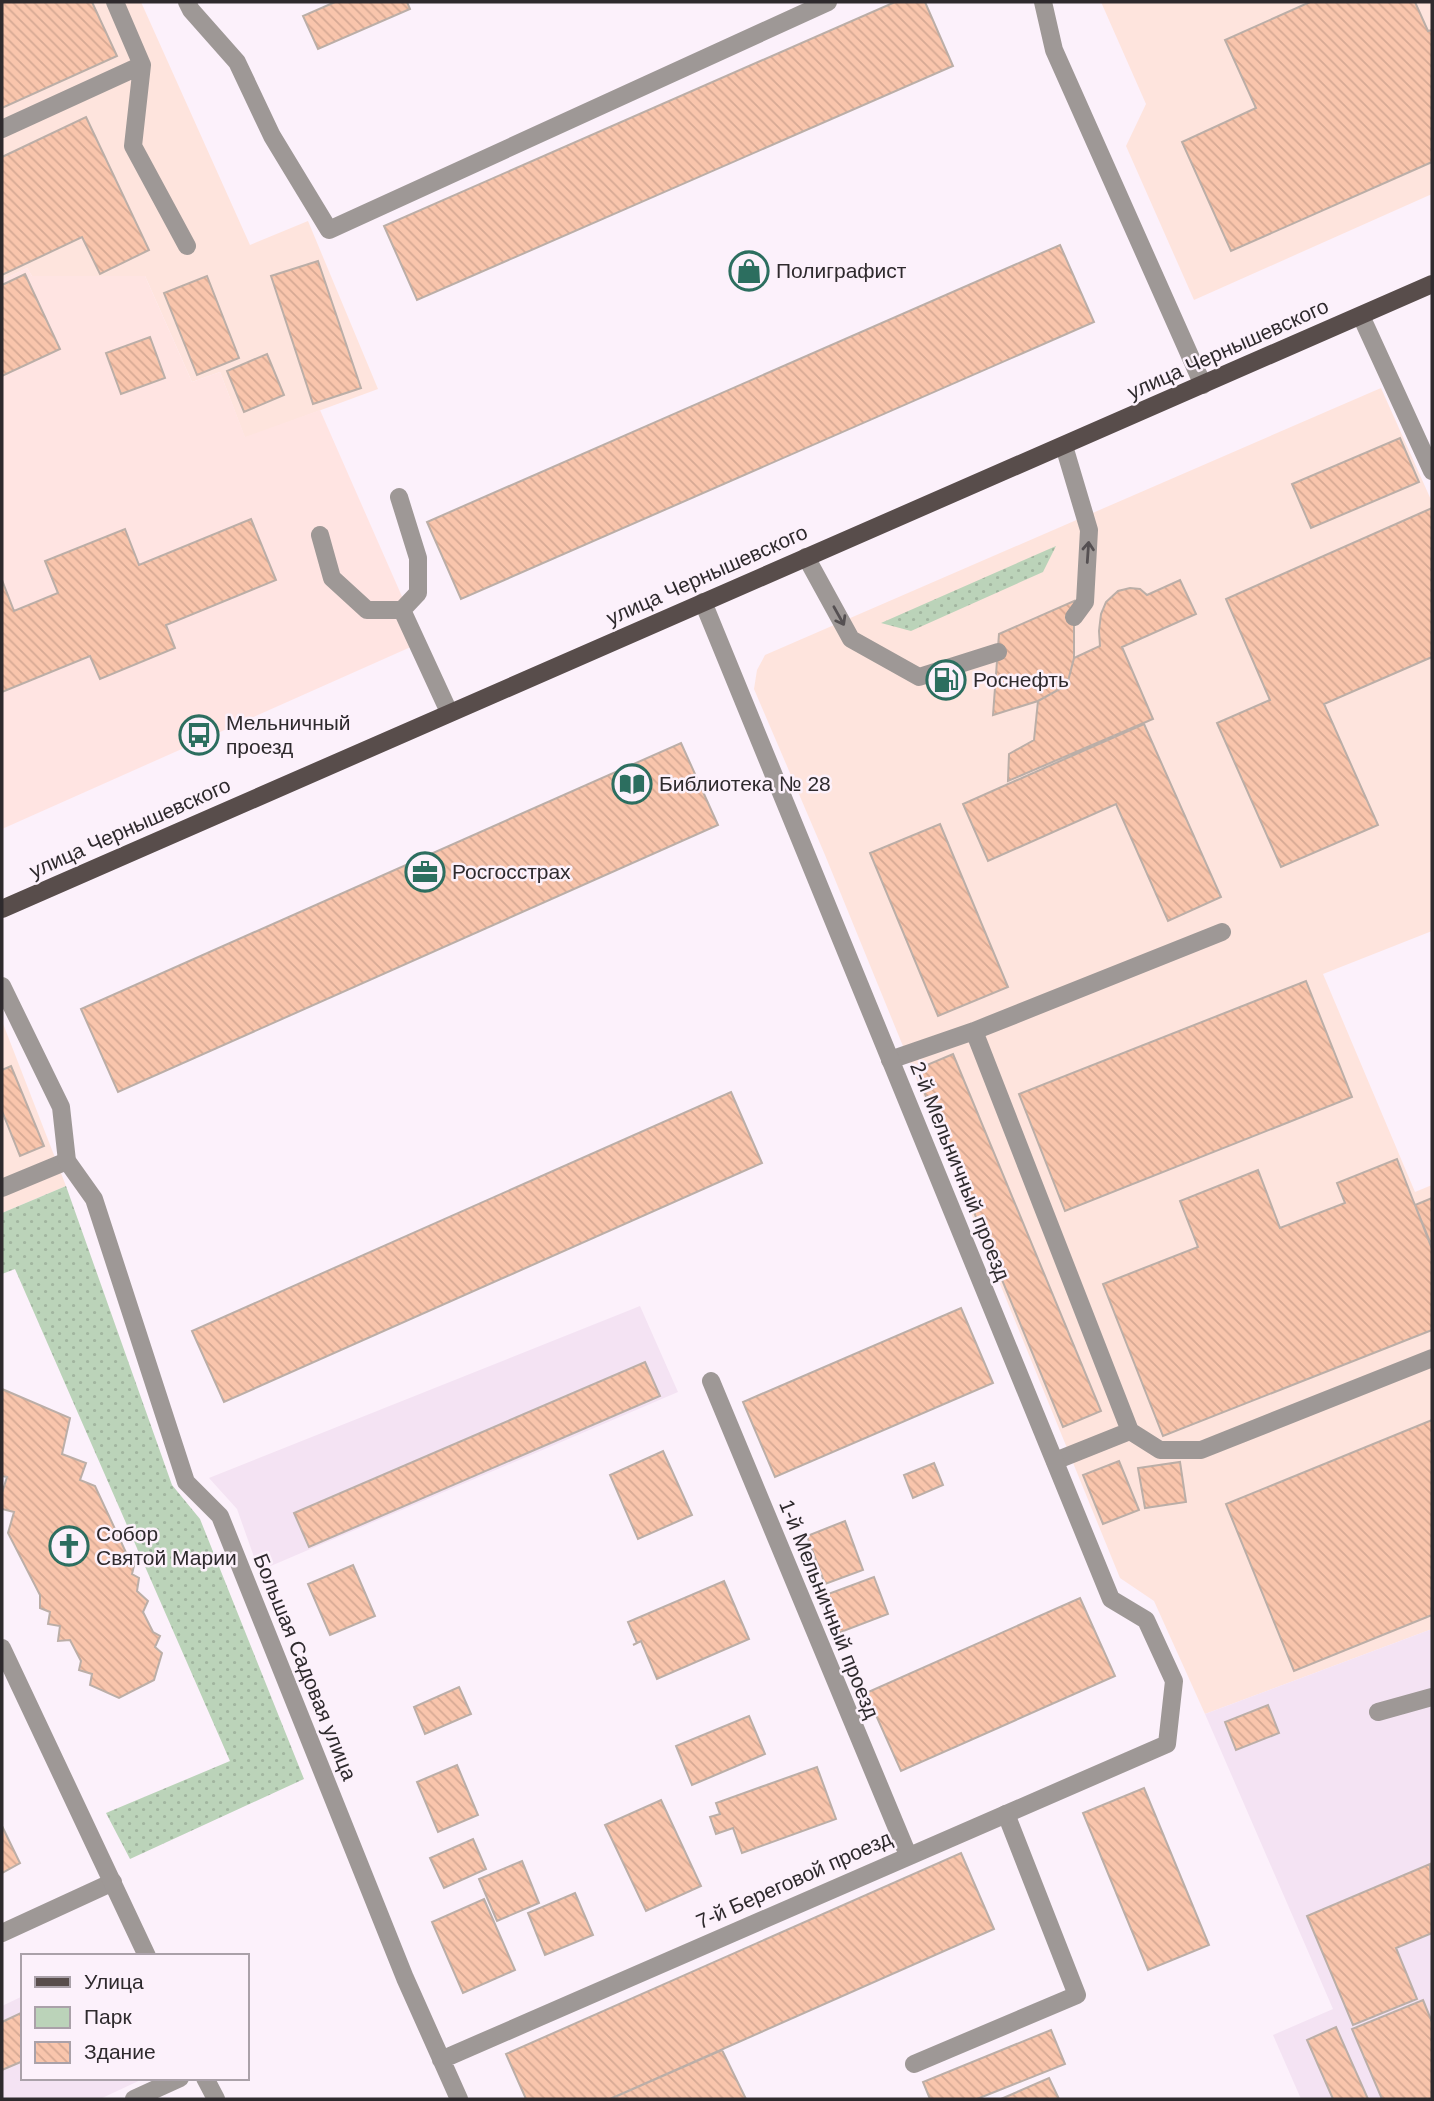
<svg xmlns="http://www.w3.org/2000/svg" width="1434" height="2101" font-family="Arial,sans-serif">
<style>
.commercial{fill:#fee4dd}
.built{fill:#f4e3f3}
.medical{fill:#ffe4e2}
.green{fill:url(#green-dots)}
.building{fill:url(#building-back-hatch);stroke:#bbaea7;stroke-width:2}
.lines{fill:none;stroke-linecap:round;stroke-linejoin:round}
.lane{stroke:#9e9896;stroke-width:18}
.street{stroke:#9e9896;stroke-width:18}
.primary{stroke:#584d4b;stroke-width:18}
.oneway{stroke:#555052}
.labels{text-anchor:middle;stroke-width:5;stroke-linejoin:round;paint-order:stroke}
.poi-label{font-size:21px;fill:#2e2a2d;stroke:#fcf1fb;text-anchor:start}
.street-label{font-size:21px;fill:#2e2a2d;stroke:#fcf1fb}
</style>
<defs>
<pattern id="green-dots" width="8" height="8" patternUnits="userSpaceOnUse" patternTransform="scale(1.75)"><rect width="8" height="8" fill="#bbd3b9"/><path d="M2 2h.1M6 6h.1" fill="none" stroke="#a1b59f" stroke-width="1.8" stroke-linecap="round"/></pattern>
<pattern id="building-back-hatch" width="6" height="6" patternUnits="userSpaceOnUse" patternTransform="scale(1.75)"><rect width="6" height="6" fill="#f9c5ac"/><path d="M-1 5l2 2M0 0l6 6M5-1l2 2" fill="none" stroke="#d6a994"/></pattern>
</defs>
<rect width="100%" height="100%" fill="#fcf1fb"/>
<path class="commercial" d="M2,2H141L250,245L308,221L378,389L245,438L220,372L192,382L145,276H32L27,268L2,280Z
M1101,2H1432V194L1194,300L1126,146L1146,104Z
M1381,388L1432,502V931L1323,974L1415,1192L1432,1185V1629L1205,1714L1154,1601L1120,1578L825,855L754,689L757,670L765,655Z
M2,1021L66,1186L2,1213Z"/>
<path class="built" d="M640,1306L678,1392L259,1571L237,1509L209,1478Z
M1432,1629V2099H1301L1273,2035L1333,2009L1205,1714Z
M23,1996V2078H145L100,2099H2V2006Z"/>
<path class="medical" d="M27,268L32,276H145L192,382L220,372L245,437L320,410L422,642L2,829V280Z"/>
<path class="green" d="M1056,546L1043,572L911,631L881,623Z
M66,1186L172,1485L200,1519L304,1779L130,1859L106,1813L230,1761L15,1269L2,1274V1213Z"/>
<path class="building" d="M2,2H92L117,56L2,108Z
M335,2H407L410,9L318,49L303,16Z
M895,2H925L953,66L417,300L384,226Z
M1310,2H1415L1428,31L1432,30V162L1231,251L1182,142L1256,108L1225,40Z
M86,117L149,250L100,274L82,237L2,275V157Z
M1060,245L1094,322L461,599L427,522Z
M318,261L361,388L313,404L271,276Z
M25,274L60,349L2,376V285Z
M207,276L239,358L197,375L164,293Z
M150,337L165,378L121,394L106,353Z
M267,354L284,395L244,412L227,371Z
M1400,438L1419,482L1311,528L1292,484Z
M1432,508V657L1324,704L1378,825L1281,867L1217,723L1270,700L1226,599Z
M251,519L276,580L166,625L175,648L100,679L90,656L2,692V580L14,611L58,593L45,561L125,529L139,565Z
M1180,580L1196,614L1122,647L1153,719L1008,781L1009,754L1034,740L1038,701L1067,685L1074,658L1100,646L1099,631L1101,614L1106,602L1118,591L1130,588L1140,589L1147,595Z
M1074,601V658L1067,685L1038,701L993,715L999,634Z
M1144,724L1221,897L1168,921L1116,804L988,861L963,804Z
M681,743L718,825L118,1092L81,1009Z
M940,824L1008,987L938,1016L870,853Z
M1306,981L1352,1097L1065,1211L1019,1094Z
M953,1054L1101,1411L1063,1427L915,1070Z
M11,1066L44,1146L20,1156L2,1111V1070Z
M731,1092L762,1163L224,1402L192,1331Z
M1397,1159L1432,1249V1330L1163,1436L1103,1284L1198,1247L1180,1201L1258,1170L1280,1228L1345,1203L1337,1183Z
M1432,1198V1241L1430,1242L1415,1205Z
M961,1308L993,1383L775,1477L743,1402Z
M645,1362L660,1396L309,1547L294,1513Z
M2,1389L70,1418L62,1454L86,1463L80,1480L95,1486L129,1559L135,1562L132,1574L139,1578L137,1591L148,1601L143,1612L153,1632L160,1636L155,1647L162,1653L154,1680L119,1698L90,1685L92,1674L79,1670L81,1661L70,1640L58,1641L60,1626L48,1624L50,1612L40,1608V1595L8,1533L14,1512L2,1509V1493L7,1477L2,1476Z
M1432,1420V1615L1294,1671L1226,1504Z
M663,1451L692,1515L638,1539L610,1475Z
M1119,1461L1139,1510L1103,1524L1083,1475Z
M1180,1462L1186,1502L1145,1508L1138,1468Z
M934,1463L943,1485L913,1498L904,1475Z
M845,1521L863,1570L825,1584L807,1536Z
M353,1565L375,1616L330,1635L308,1584Z
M874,1577L888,1614L833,1635L820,1597Z
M724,1581L749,1639L657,1679L641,1641L633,1645L637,1643L628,1622Z
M1080,1598L1115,1676L901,1771L866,1693Z
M459,1687L471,1714L425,1734L414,1707Z
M1268,1705L1279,1733L1236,1750L1225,1722Z
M749,1716L765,1754L692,1785L676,1746Z
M457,1765L478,1815L438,1832L417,1782Z
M817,1767L836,1819L742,1853L733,1828L716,1834L710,1817L720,1814L716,1803Z
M1144,1788L1209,1945L1148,1970L1083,1813Z
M661,1800L701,1886L646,1911L605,1825Z
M2,1826L20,1863L2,1873Z
M473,1839L486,1869L444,1888L430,1858Z
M961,1853L994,1929L610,2099H526L506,2054Z
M522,1861L539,1903L497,1921L479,1879Z
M1430,1864L1432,1933L1396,1948L1417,1999L1353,2025L1307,1916Z
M575,1893L593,1935L545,1955L528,1913Z
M484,1899L515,1970L463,1993L432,1922Z
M1423,2000L1432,2022V2099H1382L1352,2029Z
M23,2012V2061L2,2070V2022Z
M1336,2027L1368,2099H1333L1307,2040Z
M1051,2030L1065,2064L977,2099H930L923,2082Z
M722,2050L746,2099H610Z
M1049,2078L1059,2099H1001Z"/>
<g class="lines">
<path class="lane" d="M115,2L142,65L133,146L187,246
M187,2L191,10L237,62L272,136L329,230L828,2
M2,129L142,65
M1361,316L1432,471
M1064,446L1089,530L1085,602L1074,617
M399,497L418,558V593L402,610
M320,535L332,578L367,610H402L449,712
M806,557L851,639L919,677L998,652
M974,1031L1130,1431L1160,1450H1201L1432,1358
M890,1060L974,1031L1222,932
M2,1188L67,1161
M1055,1461L1130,1431
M1378,1712L1432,1697
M2,1933L113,1882
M914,2064L1077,1995L1006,1814"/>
<path class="street" d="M1043,2L1054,50L1203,385
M2,986L61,1107L67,1161L94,1199L186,1482L220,1516L405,1978L459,2099
M711,1381L908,1855
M2,1648L147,1956
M441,2060L1167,1744L1174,1681L1146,1620L1111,1599L703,602
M205,2078L216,2099
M134,2099L180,2078"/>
<path class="primary" d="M2,909L1432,284"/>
</g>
<defs><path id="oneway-shaft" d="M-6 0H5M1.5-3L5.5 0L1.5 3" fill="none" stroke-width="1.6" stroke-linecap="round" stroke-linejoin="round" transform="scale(1.75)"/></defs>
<g class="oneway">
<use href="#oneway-shaft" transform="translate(1088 552) rotate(-86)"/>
<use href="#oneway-shaft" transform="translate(839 616) rotate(61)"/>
</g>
<defs>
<g id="shop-ring" transform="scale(2.0125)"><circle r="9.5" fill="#fcf1fb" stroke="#2c6e5f" stroke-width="1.5"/><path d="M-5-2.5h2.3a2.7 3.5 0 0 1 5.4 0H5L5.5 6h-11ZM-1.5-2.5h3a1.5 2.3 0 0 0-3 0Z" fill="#2c6e5f"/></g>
<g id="fuel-ring" transform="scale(2.0125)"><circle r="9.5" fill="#fcf1fb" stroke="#2c6e5f" stroke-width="1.5"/><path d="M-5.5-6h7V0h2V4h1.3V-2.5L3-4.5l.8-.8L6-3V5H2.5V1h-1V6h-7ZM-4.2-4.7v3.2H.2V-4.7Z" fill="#2c6e5f"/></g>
<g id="bus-ring" transform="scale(2.0125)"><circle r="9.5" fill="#fcf1fb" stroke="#2c6e5f" stroke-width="1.5"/><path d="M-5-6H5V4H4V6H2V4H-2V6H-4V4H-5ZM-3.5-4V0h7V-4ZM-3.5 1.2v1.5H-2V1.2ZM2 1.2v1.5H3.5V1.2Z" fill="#2c6e5f"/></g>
<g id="library-ring" transform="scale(2.0125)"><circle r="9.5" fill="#fcf1fb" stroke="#2c6e5f" stroke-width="1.5"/><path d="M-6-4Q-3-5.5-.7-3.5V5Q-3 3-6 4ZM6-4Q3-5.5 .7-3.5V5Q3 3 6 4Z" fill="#2c6e5f"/></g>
<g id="office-ring" transform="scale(2.0125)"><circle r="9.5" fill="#fcf1fb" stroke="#2c6e5f" stroke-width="1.5"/><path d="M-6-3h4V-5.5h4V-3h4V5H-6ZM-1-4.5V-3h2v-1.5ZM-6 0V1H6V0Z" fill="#2c6e5f"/></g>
<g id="church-ring" transform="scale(2.0125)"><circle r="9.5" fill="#fcf1fb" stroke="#2c6e5f" stroke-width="1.5"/><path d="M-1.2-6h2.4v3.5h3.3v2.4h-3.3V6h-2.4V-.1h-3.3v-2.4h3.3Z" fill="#2c6e5f"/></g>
</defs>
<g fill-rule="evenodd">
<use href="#shop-ring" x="749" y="271"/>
<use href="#fuel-ring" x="946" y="680"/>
<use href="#bus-ring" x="199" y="735"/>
<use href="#library-ring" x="632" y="784"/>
<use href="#office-ring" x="425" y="872"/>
<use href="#church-ring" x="69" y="1546"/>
</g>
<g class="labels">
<g class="poi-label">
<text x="776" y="278">Полиграфист</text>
<text x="973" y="687">Роснефть</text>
<text x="226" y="730">Мельничный<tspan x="226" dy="24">проезд</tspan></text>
<text x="659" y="791">Библиотека № 28</text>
<text x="452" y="879">Росгосстрах</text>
<text x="96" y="1541">Собор<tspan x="96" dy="24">Святой Марии</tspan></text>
</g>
<g class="street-label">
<text transform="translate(1228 349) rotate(-24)" y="7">улица Чернышевского</text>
<text transform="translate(707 575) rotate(-24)" y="7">улица Чернышевского</text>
<text transform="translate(130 828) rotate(-24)" y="7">улица Чернышевского</text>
<text transform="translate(960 1171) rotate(68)" y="7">2-й Мельничный проезд</text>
<text transform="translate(829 1609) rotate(68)" y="7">1-й Мельничный проезд</text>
<text transform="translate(305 1667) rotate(68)" y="7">Большая Садовая улица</text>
<text transform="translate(794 1880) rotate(-24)" y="7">7-й Береговой проезд</text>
</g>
</g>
<rect width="1434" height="2101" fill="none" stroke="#2e2a2d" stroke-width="7"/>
<rect x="21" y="1954" width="228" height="126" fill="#fcf1fb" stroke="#aaa1a9" stroke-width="2"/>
<rect x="35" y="1977" width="35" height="10" fill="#584d4b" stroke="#aaa1a9" stroke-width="2"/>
<text x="84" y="1989" font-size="21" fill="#2e2a2d">Улица</text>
<rect x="35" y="2007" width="35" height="21" fill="#bbd3b9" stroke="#aaa1a9" stroke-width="2"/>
<text x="84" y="2024" font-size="21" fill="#2e2a2d">Парк</text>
<rect x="35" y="2042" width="35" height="21" fill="url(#building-back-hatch)" stroke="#aaa1a9" stroke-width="2"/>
<text x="84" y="2059" font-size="21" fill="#2e2a2d">Здание</text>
</svg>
